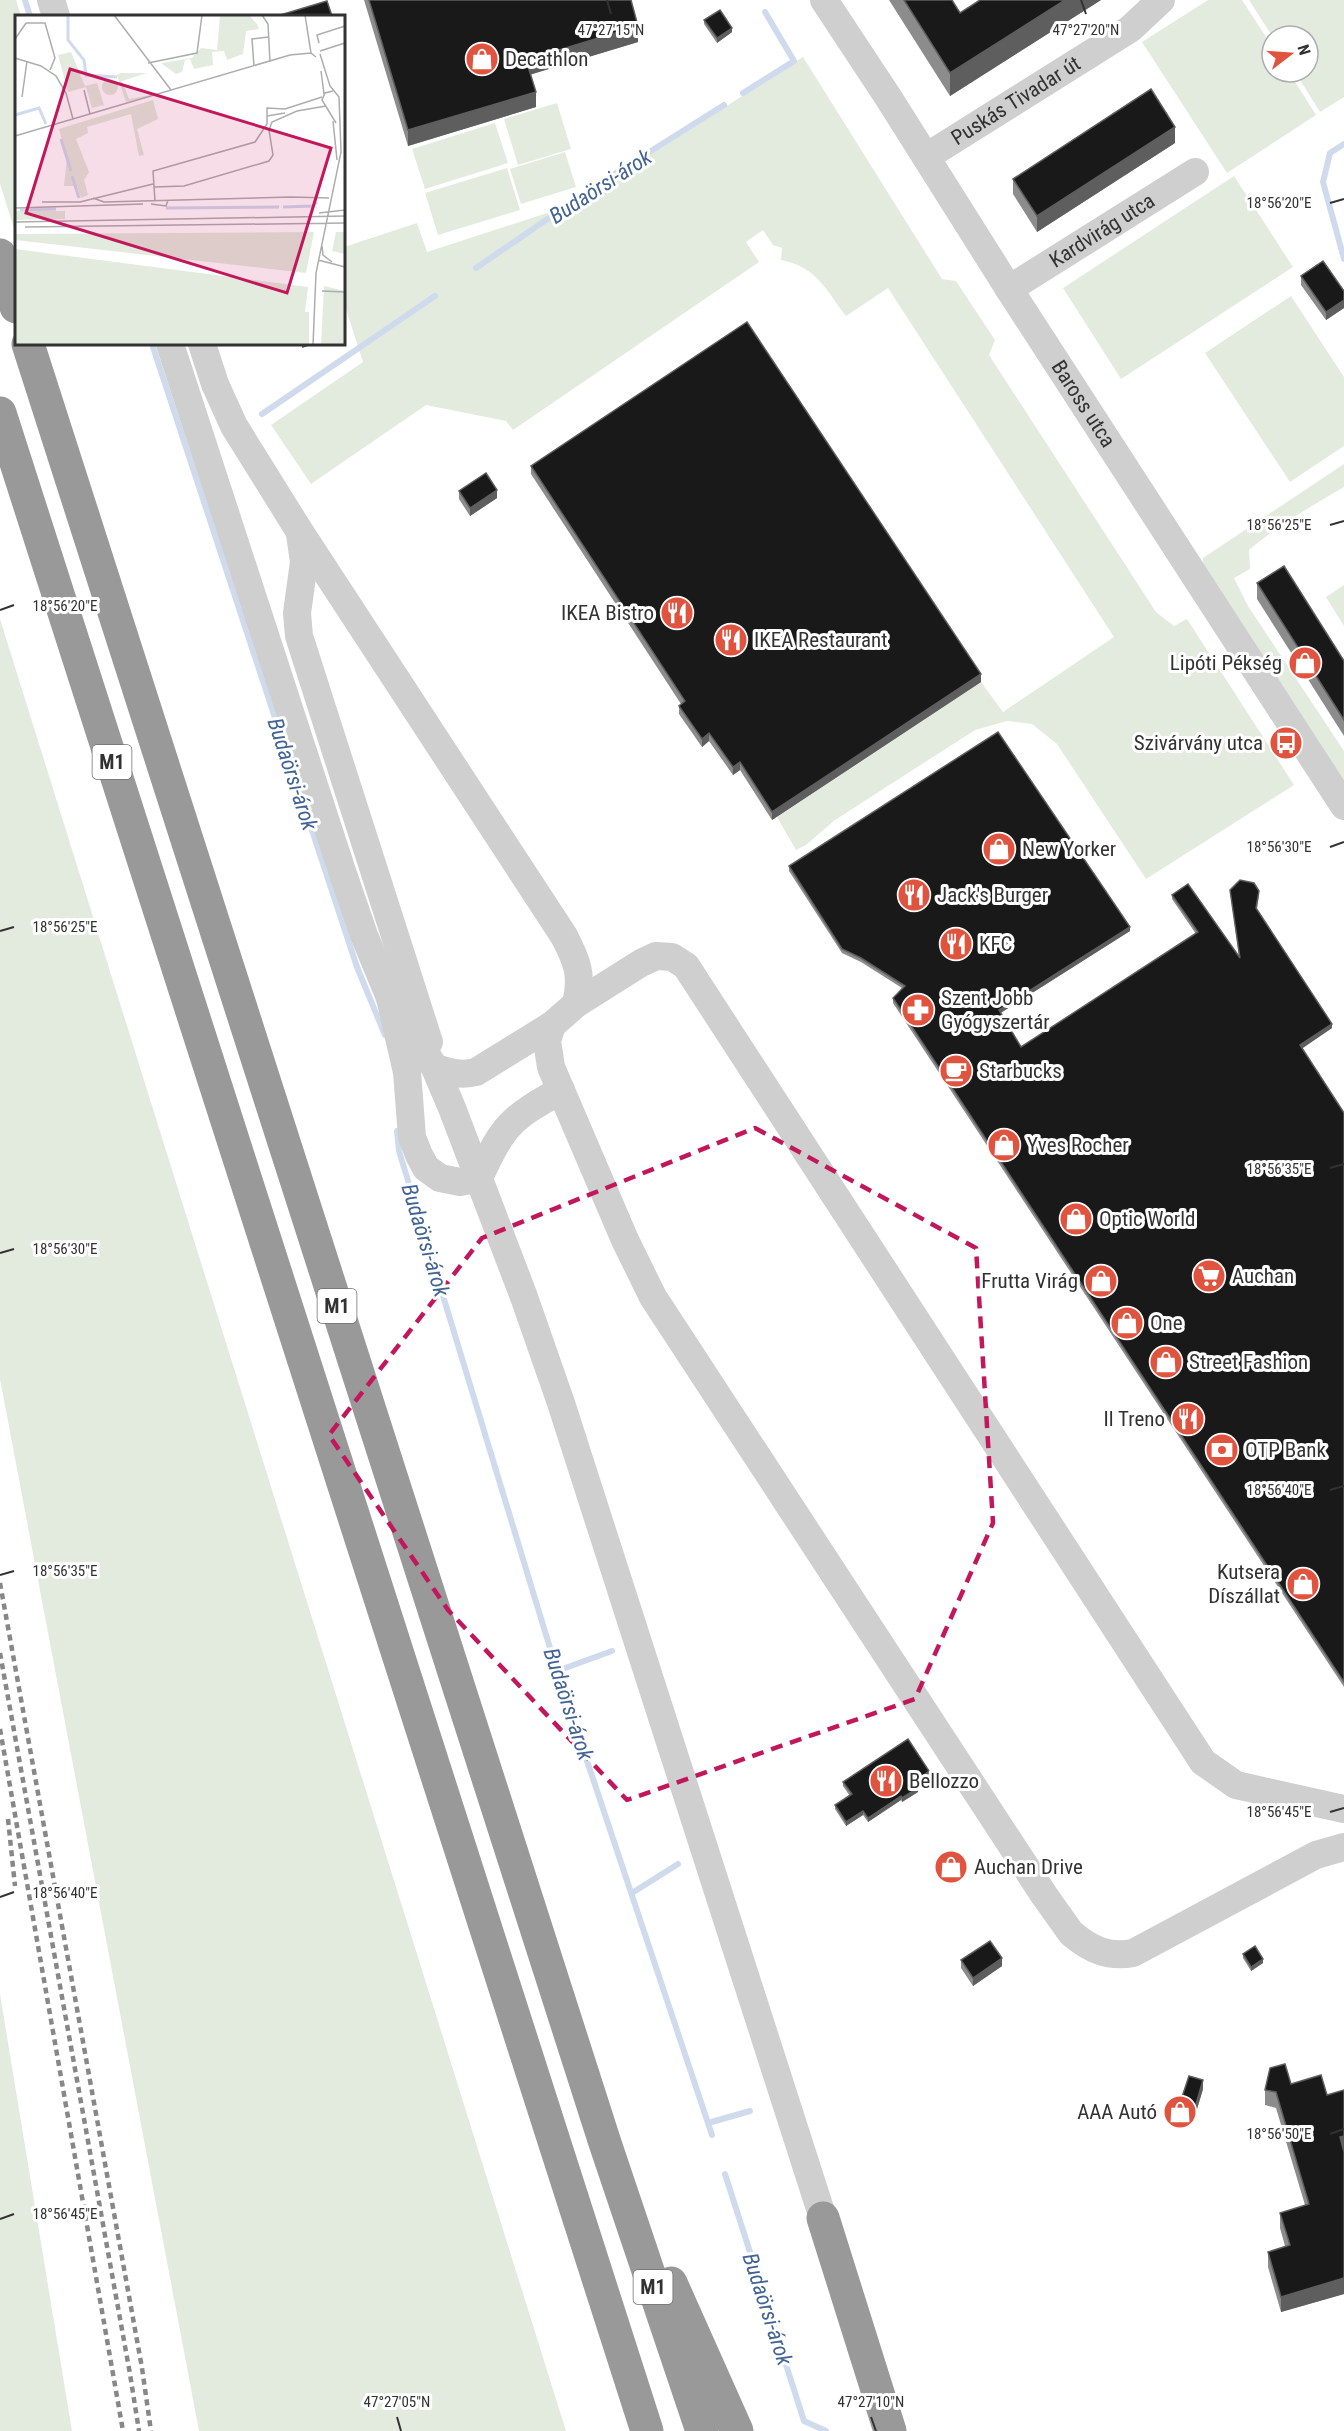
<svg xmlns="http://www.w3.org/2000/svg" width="1344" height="2431" font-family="'Roboto Condensed',sans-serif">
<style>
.green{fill:#e3ebdf}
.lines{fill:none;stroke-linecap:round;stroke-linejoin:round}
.stream{stroke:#cfdbed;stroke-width:6}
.minor{stroke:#cfcfcf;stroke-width:28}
.highway{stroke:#999;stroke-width:33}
.rail{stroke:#878787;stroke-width:4.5;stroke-dasharray:6 4.5;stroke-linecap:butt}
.wall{fill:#8c8c8c}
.shaded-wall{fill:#5e5e5e}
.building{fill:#191919;stroke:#5e5e5e;stroke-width:1.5}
.marked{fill:none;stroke:#c2185b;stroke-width:4.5;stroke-dasharray:12 8;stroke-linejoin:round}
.ticks{fill:none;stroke:#323232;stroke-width:2}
.labels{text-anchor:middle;stroke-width:6;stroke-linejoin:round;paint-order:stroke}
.shield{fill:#fff;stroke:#707070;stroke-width:1.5}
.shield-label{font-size:20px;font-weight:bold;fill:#323232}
.poi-label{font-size:21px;fill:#323232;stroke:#fff;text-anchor:start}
.street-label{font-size:21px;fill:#323232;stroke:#fff}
.water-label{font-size:22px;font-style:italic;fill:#426393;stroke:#fff}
.inset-river{fill:none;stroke:#cfdbed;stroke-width:3}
.inset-road{fill:none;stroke:#adadad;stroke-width:1.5}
.view{fill:#c2185b;fill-opacity:0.15;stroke:#c2185b;stroke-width:3}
.inset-edge{fill:none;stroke:#323232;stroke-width:3}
.ticks-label{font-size:15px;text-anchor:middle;fill:#323232;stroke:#fff;stroke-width:6;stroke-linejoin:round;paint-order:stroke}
</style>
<rect width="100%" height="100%" fill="#fff"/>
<path class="green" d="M0,0H16L21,16H16V235L0,184Z
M1208,0H1242L1272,46V72H1289L1316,115L1227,173L1142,42Z
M1249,0H1344V97L1320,112L1295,72H1308V36H1272Z
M803,57L942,279L956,281L995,340L989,355L1156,612L1174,626L1187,619L1294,785L1146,879L1057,744L1032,724L1007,721L975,730L835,820L806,845L796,850L777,817L981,682L1003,712L1114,637L888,288L846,316C825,289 817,267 781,260L782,248L773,245L763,230L746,242L759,262L513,430L506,421L426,405L311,484L271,425L363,362L344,303V247L417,223L427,252L572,205Z
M557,103L571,149L518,165L504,119Z
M495,123L508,163L425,189L412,149Z
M565,152L576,187L521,204L510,169Z
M507,168L520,210L438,235L425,193Z
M1234,176L1293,267L1121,379L1063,288Z
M1291,296L1344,377V446L1290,482L1205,353Z
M1344,464V487C1312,506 1278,525 1249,550L1250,569L1234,578L1248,606L1344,751V789L1202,569L1203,558Z
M1344,585V626L1326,597Z
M0,619L566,2431H199L0,1379Z
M0,1994L72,2431H0Z"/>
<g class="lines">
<path class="stream" d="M25,0L30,16
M743,93L794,61L765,12
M1344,144L1330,153L1323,182L1344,259
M476,268L597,185L724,105
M152,344L357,967L385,1035
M262,414L435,296
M397,1131L399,1151L557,1671L712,2135
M557,1671L612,1651
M632,1893L678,1864
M708,2123L750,2111
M725,2174L804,2421L826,2431"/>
<g class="minor">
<path d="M51,0L56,16"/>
<path id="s1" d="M824,0L888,97L1009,289L1344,806"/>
<path id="s2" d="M926,157L1130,29L1161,0"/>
<path id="s3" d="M1009,289L1195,172"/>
<path d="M170,344L342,871L364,935L390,998L407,1072L412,1137L419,1155L426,1168L440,1178L460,1182L479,1178"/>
<path d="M202,344L215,384L234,426L300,532L564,936C577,961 583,975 576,1004"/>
<path d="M300,534L304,562L297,613L299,636L429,1042"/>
<path d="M390,998L435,1068L452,1108L524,1297L561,1403L823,2218"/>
<path d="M552,1025L547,1041L551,1067L625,1240L653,1297L1044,1895L1071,1933C1090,1949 1108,1958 1133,1953L1316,1855L1344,1847"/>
<path d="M435,1068C449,1072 461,1076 476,1072L552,1025L576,1004L641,963L656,956L672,957L686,966L1203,1762L1236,1785L1344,1809"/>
<path d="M479,1178C504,1124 510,1119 561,1090"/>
</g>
<path class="highway" d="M0,255L16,307
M28,344L605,2143L702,2431
M0,413L647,2431
M823,2218L890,2431
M671,2283L737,2431"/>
<path class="rail" d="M0,1583L142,2368L151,2431
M0,1653L130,2374L139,2431
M0,1729L123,2431
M8,1819L15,1886"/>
</g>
<path class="wall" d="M364,0H631L638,42L531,74L536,107L408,146Z
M889,0H952L960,13L980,0H1101L950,96Z
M704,20L732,32L717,43L704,24Z
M1175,143L1037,232L1013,194V179Z
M1301,276L1344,291V308L1326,320L1301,285Z
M531,466L981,682L772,820L740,770L733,775L709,741L702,747L679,714V706L681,704L531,474Z
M459,491L497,498L470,516L459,499Z
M1257,583L1344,661V736L1257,599Z
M789,866L1130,931L1000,1013L1021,1047L1196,934L1172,899V895L1239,957L1230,890L1259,895L1257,909L1332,1028L1302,1048L1344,1113V1687L893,1003V998L902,988L861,962L842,953L789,871Z
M929,1775L915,1785L918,1792L902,1802L901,1800L868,1822L863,1815L846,1826L835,1809V1805L850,1796L843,1786V1782Z
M1243,1954L1263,1963L1251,1971L1243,1958Z
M961,1960L1002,1966L973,1986L961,1968Z
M1291,2084L1327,2095L1344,2090V2294L1281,2312L1268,2267V2252L1285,2246L1280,2228V2213L1305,2205L1276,2108L1265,2105V2090Z
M1203,2089L1194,2119L1179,2115V2106Z"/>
<path class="shaded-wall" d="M1065,0H1101L950,96V73Z
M638,26V42L526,76V60Z
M732,28V32L717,43V38Z
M536,92V107L408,146V130Z
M1175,127V143L1037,232V216Z
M1344,300V308L1326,320V312Z
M302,344H315L302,348Z
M497,490V498L470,516V508Z
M981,674V682L772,820V812Z
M709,733V741L702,747V739Z
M740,762V770L733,775V767Z
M1130,927V931L999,1014V1010Z
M1332,1024V1028L1300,1050V1045Z
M929,1771V1775L914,1786V1782Z
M918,1788V1792L902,1802V1798Z
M901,1796V1800L868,1822V1818Z
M863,1811V1815L846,1826V1822Z
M1002,1958V1966L973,1986V1978Z
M1263,1959V1963L1251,1971V1967Z
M1203,2080V2089L1194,2119V2111Z
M1344,2136V2151L1340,2137Z
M1344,2278V2294L1281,2312V2297Z"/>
<path class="building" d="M369,0H631L638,26L526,60L536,92L408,130Z
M904,0H952L960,13L980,0H1065L950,73Z
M327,1L332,16H277Z
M720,10L732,28L717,38L704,20Z
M1151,89L1175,127L1037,216L1013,179Z
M1323,261L1344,291V300L1326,312L1301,276Z
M747,322L981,674L772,812L740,762L733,767L709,733L702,739L679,706L685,701L531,466Z
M486,473L497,490L470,508L459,491Z
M1284,566L1344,661V720L1257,583Z
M998,732L1130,927L999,1010L1021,1047L1198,932L1172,895L1188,884L1240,958L1230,890L1240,880L1254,883L1259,891L1256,908L1332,1024L1300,1045L1344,1113V1682L893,998L905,986L861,958L842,949L789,866Z
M908,1739L929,1771L914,1782L918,1788L902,1798L901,1796L868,1818L863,1811L846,1822L835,1805L852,1794L843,1782Z
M990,1941L1002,1958L973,1978L961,1960Z
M1255,1946L1263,1959L1251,1967L1243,1954Z
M1285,2064L1291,2084L1321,2075L1327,2095L1344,2090V2136L1340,2137L1344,2152V2278L1281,2297L1268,2252L1290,2245L1280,2213L1309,2204L1276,2092L1265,2090L1270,2068Z
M1189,2076L1203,2080L1194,2111L1179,2106Z"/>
<path class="marked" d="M755,1128L976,1248L993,1523L915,1699L627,1800L448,1610L329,1435L482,1238Z"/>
<path class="ticks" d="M607,0L611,14M1081,0L1086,14M1330,203L1344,199M1330,525L1344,521M0,610L14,605M1330,847L1344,842M0,931L14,927M1330,1168L1344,1164M0,1253L14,1249M1330,1490L1344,1486M0,1575L14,1571M1330,1812L1344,1808M0,1897L14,1892M1330,2134L1344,2129M0,2219L14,2214M397,2417L401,2431M871,2417L876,2431"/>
<defs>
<g id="shop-disc" transform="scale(1.725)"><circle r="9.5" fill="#e0533e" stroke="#fff"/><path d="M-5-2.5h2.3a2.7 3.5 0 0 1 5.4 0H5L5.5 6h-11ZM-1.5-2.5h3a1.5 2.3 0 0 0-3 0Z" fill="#fff"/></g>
<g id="restaurant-disc" transform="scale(1.725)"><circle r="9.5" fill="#e0533e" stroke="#fff"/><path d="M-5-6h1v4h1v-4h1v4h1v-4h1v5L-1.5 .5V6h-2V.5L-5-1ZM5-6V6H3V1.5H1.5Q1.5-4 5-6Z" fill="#fff"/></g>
<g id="bus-disc" transform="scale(1.725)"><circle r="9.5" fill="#e0533e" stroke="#fff"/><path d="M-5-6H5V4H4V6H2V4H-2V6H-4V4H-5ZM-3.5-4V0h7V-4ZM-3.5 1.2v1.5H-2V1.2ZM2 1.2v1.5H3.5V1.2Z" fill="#fff"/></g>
<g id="pharmacy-disc" transform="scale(1.725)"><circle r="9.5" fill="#e0533e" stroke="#fff"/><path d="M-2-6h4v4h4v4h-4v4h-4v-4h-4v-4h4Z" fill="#fff"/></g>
<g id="cafe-disc" transform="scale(1.725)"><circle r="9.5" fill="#e0533e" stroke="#fff"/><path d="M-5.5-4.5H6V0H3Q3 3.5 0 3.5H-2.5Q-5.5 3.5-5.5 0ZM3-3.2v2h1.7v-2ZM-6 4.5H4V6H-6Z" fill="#fff"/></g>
<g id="supermarket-disc" transform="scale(1.725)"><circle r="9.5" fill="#e0533e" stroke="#fff"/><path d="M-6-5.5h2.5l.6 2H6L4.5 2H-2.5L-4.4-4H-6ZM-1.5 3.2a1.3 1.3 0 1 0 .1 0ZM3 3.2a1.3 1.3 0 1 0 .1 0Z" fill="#fff"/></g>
<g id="bank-disc" transform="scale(1.725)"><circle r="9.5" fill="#e0533e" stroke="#fff"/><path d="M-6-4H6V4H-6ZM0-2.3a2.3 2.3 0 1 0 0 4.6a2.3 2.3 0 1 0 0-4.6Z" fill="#fff"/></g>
</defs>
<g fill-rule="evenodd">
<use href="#shop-disc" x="482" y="59"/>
<use href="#restaurant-disc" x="677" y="613"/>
<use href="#restaurant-disc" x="731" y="640"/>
<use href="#shop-disc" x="1305" y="663"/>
<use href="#bus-disc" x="1286" y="743"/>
<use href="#shop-disc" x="999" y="849"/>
<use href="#restaurant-disc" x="914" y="895"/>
<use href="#restaurant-disc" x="956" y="944"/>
<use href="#pharmacy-disc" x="918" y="1010"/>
<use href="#cafe-disc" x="956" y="1071"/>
<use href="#shop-disc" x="1004" y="1145"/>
<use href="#shop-disc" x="1076" y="1219"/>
<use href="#supermarket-disc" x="1209" y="1276"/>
<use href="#shop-disc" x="1101" y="1281"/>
<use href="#shop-disc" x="1127" y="1323"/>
<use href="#shop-disc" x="1166" y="1362"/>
<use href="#restaurant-disc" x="1188" y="1419"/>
<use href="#bank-disc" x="1222" y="1450"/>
<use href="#shop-disc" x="1303" y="1584"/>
<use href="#restaurant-disc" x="886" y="1781"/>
<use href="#shop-disc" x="951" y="1867"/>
<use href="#shop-disc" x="1180" y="2112"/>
</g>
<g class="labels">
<g class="shield">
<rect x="92.5" y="745" width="39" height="34" rx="4.5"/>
<rect x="317.5" y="1289" width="39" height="34" rx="4.5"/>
<rect x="633.5" y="2270" width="39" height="34" rx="4.5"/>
</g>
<g class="shield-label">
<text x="112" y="769">M1</text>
<text x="337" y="1313">M1</text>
<text x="653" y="2294">M1</text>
</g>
<g class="poi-label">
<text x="505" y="66">Decathlon</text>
<text x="654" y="620" text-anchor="end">IKEA Bistro</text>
<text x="754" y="647">IKEA Restaurant</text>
<text x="1282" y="670" text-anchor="end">Lipóti Pékség</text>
<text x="1263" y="750" text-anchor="end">Szivárvány utca</text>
<text x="1022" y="856">New Yorker</text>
<text x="937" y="902">Jack's Burger</text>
<text x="979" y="951">KFC</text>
<text x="941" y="1005">Szent Jobb<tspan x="941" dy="24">Gyógyszertár</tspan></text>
<text x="979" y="1078">Starbucks</text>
<text x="1027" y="1152">Yves Rocher</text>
<text x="1099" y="1226">Optic World</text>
<text x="1232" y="1283">Auchan</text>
<text x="1078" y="1288" text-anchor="end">Frutta Virág</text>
<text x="1150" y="1330">One</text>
<text x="1189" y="1369">Street Fashion</text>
<text x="1165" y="1426" text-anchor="end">Il Treno</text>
<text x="1245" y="1457">OTP Bank</text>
<text x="1280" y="1579" text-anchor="end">Kutsera<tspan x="1280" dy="24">Díszállat</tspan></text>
<text x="909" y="1788">Bellozzo</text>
<text x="974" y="1874">Auchan Drive</text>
<text x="1157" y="2119" text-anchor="end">AAA Autó</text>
</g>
<g class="street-label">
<text dy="7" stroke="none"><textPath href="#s2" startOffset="106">Puskás Tivadar út</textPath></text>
<text dy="7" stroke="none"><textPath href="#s3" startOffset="110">Kardvirág utca</textPath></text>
<text dy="7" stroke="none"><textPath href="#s1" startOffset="480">Baross utca</textPath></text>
</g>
<g class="water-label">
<text transform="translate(600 186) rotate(-33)" y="8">Budaörsi-árok</text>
<text transform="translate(293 774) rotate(72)" y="8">Budaörsi-árok</text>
<text transform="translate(426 1240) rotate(73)" y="8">Budaörsi-árok</text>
<text transform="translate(569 1704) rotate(72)" y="8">Budaörsi-árok</text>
<text transform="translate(768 2309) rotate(72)" y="8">Budaörsi-árok</text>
</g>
</g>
<g transform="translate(15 15)">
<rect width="330" height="330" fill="#fff"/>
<path d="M205,0H234L242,9L244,14L231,16L228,39L212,45L209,36L197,37L198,50L179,54L175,44L170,45L167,57L161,59L146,48L177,43L186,33L202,35ZM56,37L70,71L82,68L89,90L77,93L71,72L53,77L43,40ZM105,58H132L107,66L114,84L142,79L111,87L102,60ZM87 72a8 8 0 1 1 16 0a8 8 0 1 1-16 0ZM138,85L143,104L122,114L129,140L124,141L116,99L72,112L73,118L61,124L74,157L69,165L73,180L66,183L62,171H49L52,143L44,114ZM0,196H50V204L0,205ZM299,217L291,258L0,225V219ZM321,217H330V239L317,236ZM0,234L293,272L290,297H294V330H0ZM309,271L330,276V330H306Z" fill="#e3ebdf"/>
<path class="inset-river" d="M53,0V25L69,45L71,60L102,62M0,100L24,93L31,109M46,124L56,156M57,161L64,183M268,192L298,191L302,187M151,193L264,192M5,195L41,194"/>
<path class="inset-road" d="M99,0L156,75M247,0L253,9L255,47M290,0L296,38L301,42M11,8H30L40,43L35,55M0,24L11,8M304,28L302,20L330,11M305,36L330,28M0,43L26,51L41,61L51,78L58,104M133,48L182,38L187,0M239,51L237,24L253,22M306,56L309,79M69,75L75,99M318,76L310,78L307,85L321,108M7,82L12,46M252,101L270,98M318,106L322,145M0,121L275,40L296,38M139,172L169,171L254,146L258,140L254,115L257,107L282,96L311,91M276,182L314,183M78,183L89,187L276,182M140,186L138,156L240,127L252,109V93L270,94L307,82M27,187H65L138,169M136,189L151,191L153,185M0,193L128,189M304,198L330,195M0,207L330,201M10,212L330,208M307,231L308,240L317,247M303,245L330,252M307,276L330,277M298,330L301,258L326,137L324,82L315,71L305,39"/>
<path class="view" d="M55,54L316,133L272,278L11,198Z"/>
<rect width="330" height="330" class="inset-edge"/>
</g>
<g class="ticks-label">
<text x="611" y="35">47°27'15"N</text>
<text x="1086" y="35">47°27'20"N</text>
<text x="1279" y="208">18°56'20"E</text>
<text x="1279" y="530">18°56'25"E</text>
<text x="65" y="611">18°56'20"E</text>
<text x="1279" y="852">18°56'30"E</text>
<text x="65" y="932">18°56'25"E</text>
<text x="1279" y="1174">18°56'35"E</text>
<text x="65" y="1254">18°56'30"E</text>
<text x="1279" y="1495">18°56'40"E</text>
<text x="65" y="1576">18°56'35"E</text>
<text x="1279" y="1817">18°56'45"E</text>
<text x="65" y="1898">18°56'40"E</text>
<text x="1279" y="2139">18°56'50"E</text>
<text x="65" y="2219">18°56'45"E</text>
<text x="397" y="2407">47°27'05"N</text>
<text x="871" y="2407">47°27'10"N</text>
</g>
<g transform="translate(1290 54) rotate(73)"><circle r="28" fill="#ffffff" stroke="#adadad" stroke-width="1.5"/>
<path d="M0-4.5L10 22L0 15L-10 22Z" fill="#e0533e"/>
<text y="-9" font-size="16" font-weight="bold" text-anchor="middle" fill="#323232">N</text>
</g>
</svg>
